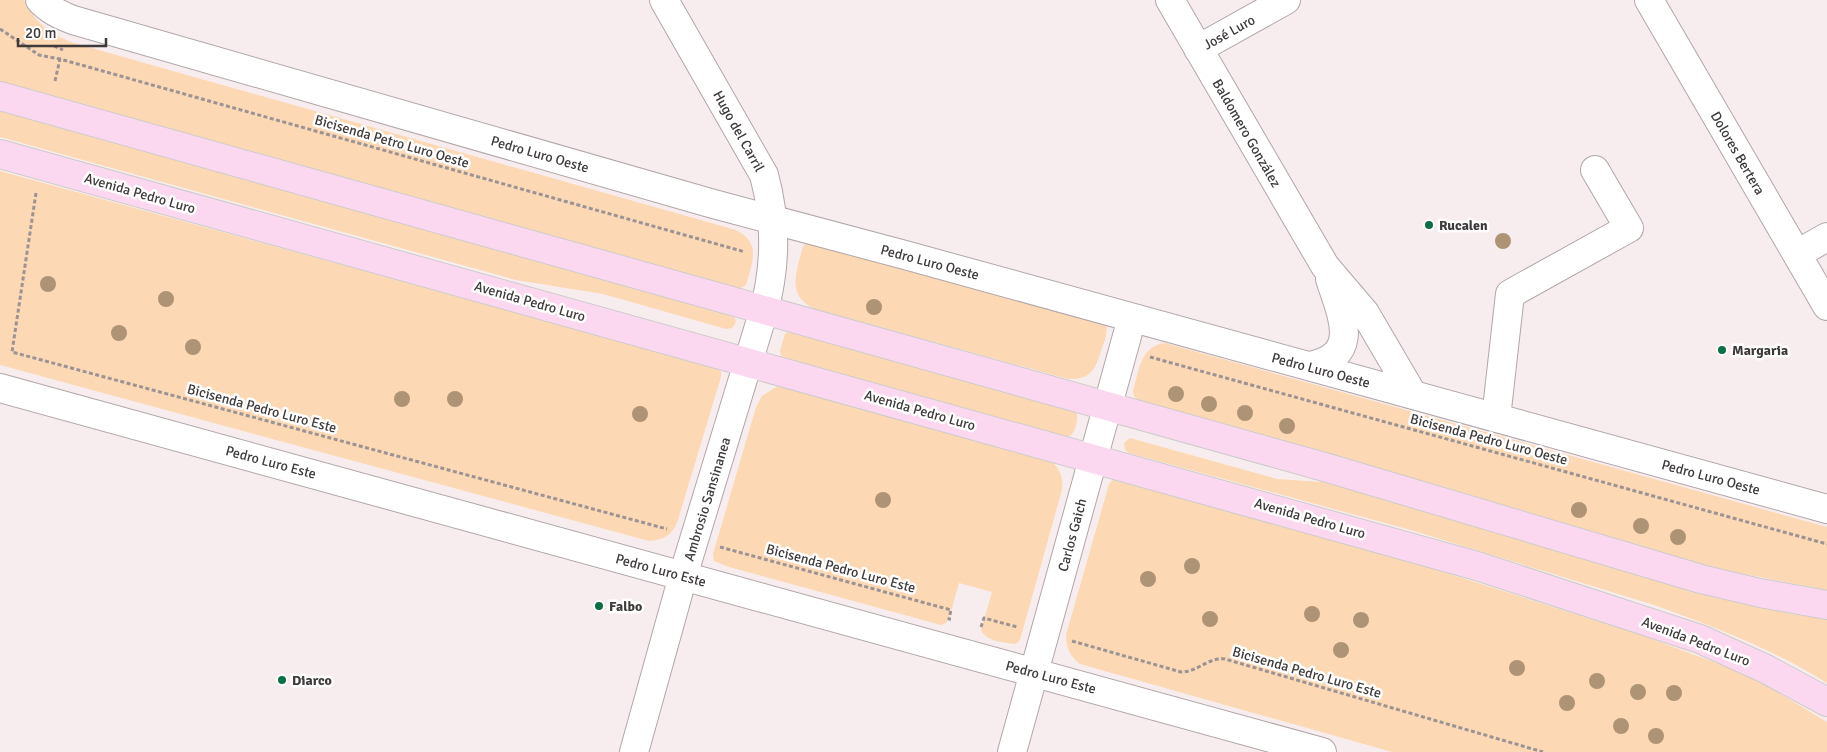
<svg xmlns="http://www.w3.org/2000/svg" width="1827" height="752" font-family="Signika,sans-serif">
<style>
.green{fill:#fcd9b4}
.lines{fill:none;stroke-linecap:round;stroke-linejoin:round}
.minor-casing{stroke:#b1a7a8;stroke-width:30}
.major-casing{stroke:#cdcccc;stroke-width:30}
.path{stroke:#9b9394;stroke-width:3;stroke-dasharray:4 2.5;stroke-linecap:butt}
.minor{stroke:#fff;stroke-width:28}
.major{stroke:#fbd8ef;stroke-width:28}
.tree{fill:#ae9375}
.poi-dot{fill:#0a6f45;stroke:#fff;stroke-width:2}
.labels{text-anchor:middle;stroke-width:5;stroke-linejoin:round;paint-order:stroke}
.street-label{font-size:14px;fill:#3e3a3a;stroke:#fff}
.poi-label{font-size:14px;font-weight:bold;fill:#3e3a3a;stroke:#fff;text-anchor:start}
</style>
<rect width="100%" height="100%" fill="#f8edee"/>
<path class="green" d="M0,0H24C35,23 51,35 74,43L736,230C762,243 752,263 746,285L739,289L730,286L0,81Z
M0,111L715,309C724,312 744,316 732,328L726,329L603,294L516,280L0,137Z
M0,171L718,368L721,372V377L677,523C671,536 663,540 649,541L0,365Z
M809,242L1106,324C1108,333 1105,340 1102,348C1096,368 1092,380 1068,379L815,309C785,296 797,271 803,246Z
M790,331L1076,411C1079,418 1076,431 1070,436H1065L785,358L781,356L780,350L785,334Z
M1165,343L1827,527V590L1734,572L1694,562L1441,486L1137,400L1134,396L1133,391C1139,371 1140,346 1165,343Z
M776,387H784L1052,462C1061,470 1063,478 1062,490L1020,640L1016,644C1005,643 985,641 981,630L992,592L959,583L949,619L946,623L941,625L729,567L714,561L713,554L756,407L762,396Z
M1130,438L1277,479L1322,482L1402,503L1713,597L1792,614L1827,618V683C1774,650 1715,627 1657,606L1414,531L1129,453L1125,450L1124,443Z
M1114,478L1428,567L1644,636L1727,667L1766,685L1827,722V752H1392L1080,664C1070,656 1066,648 1066,635L1109,484Z"/>
<g class="lines">
<g class="minor-casing">
<path id="minor" d="M40,0C49,10 60,15 73,20L710,203L905,255L1827,509
M1170,0L1325,266L1365,313L1413,395
M1649,0L1827,306
M1198,49L1286,0
M1797,254L1827,237
M1309,366C1363,356 1341,314 1330,279
M0,388L1322,752
M1496,418L1510,294L1629,228L1595,170
M634,752L683,576L764,310C776,266 776,219 764,175L664,0
M1012,752L1132,318"/>
</g>
<g class="major-casing">
<path id="major" d="M0,96L1328,468L1701,579L1760,593L1827,605
M0,154L1477,566L1700,639L1766,669L1827,702"/>
</g>
<path class="path" d="M0,29L39,55L60,59
M54,46L63,50
M55,81L60,59L745,252
M36,193L12,352L667,529
M1150,357L1827,544
M720,547L951,610L949,619H951
M981,627L984,618L1017,627
M1072,641L1181,672C1198,672 1208,657 1225,659L1543,752"/>
<use href="#minor" class="minor"/>
<use href="#major" class="major"/>
</g>
<g class="tree">
<circle cx="1503" cy="241" r="8"/>
<circle cx="48" cy="284" r="8"/>
<circle cx="166" cy="299" r="8"/>
<circle cx="874" cy="307" r="8"/>
<circle cx="119" cy="333" r="8"/>
<circle cx="193" cy="347" r="8"/>
<circle cx="1176" cy="394" r="8"/>
<circle cx="402" cy="399" r="8"/>
<circle cx="455" cy="399" r="8"/>
<circle cx="1209" cy="404" r="8"/>
<circle cx="1245" cy="413" r="8"/>
<circle cx="640" cy="414" r="8"/>
<circle cx="1287" cy="426" r="8"/>
<circle cx="883" cy="500" r="8"/>
<circle cx="1579" cy="510" r="8"/>
<circle cx="1641" cy="526" r="8"/>
<circle cx="1678" cy="537" r="8"/>
<circle cx="1192" cy="566" r="8"/>
<circle cx="1148" cy="579" r="8"/>
<circle cx="1312" cy="614" r="8"/>
<circle cx="1210" cy="619" r="8"/>
<circle cx="1361" cy="620" r="8"/>
<circle cx="1341" cy="650" r="8"/>
<circle cx="1517" cy="668" r="8"/>
<circle cx="1597" cy="681" r="8"/>
<circle cx="1638" cy="692" r="8"/>
<circle cx="1674" cy="693" r="8"/>
<circle cx="1567" cy="703" r="8"/>
<circle cx="1621" cy="726" r="8"/>
<circle cx="1656" cy="736" r="8"/>
</g>
<g class="poi-dot">
<circle cx="1429" cy="225" r="5"/>
<circle cx="1722" cy="350" r="5"/>
<circle cx="599" cy="606" r="5"/>
<circle cx="282" cy="680" r="5"/>
</g>
<g class="labels">
<g class="street-label">
<text transform="translate(1229 32) rotate(-29)" y="5">José Luro</text>
<text transform="translate(739 131) rotate(61)" y="5">Hugo del Carril</text>
<text transform="translate(1247 133) rotate(60)" y="5">Baldomero González</text>
<text transform="translate(392 141) rotate(16)" y="5">Bicisenda Petro Luro Oeste</text>
<text transform="translate(1738 153) rotate(60)" y="5">Dolores Bertera</text>
<text transform="translate(540 154) rotate(16)" y="5">Pedro Luro Oeste</text>
<text transform="translate(140 193) rotate(16)" y="5">Avenida Pedro Luro</text>
<text transform="translate(930 262) rotate(15)" y="5">Pedro Luro Oeste</text>
<text transform="translate(530 301) rotate(16)" y="5">Avenida Pedro Luro</text>
<text transform="translate(1321 370) rotate(15)" y="5">Pedro Luro Oeste</text>
<text transform="translate(262 408) rotate(15)" y="5">Bicisenda Pedro Luro Este</text>
<text transform="translate(920 410) rotate(16)" y="5">Avenida Pedro Luro</text>
<text transform="translate(1489 439) rotate(15)" y="5">Bicisenda Pedro Luro Oeste</text>
<text transform="translate(271 462) rotate(15)" y="5">Pedro Luro Este</text>
<text transform="translate(1711 477) rotate(15)" y="5">Pedro Luro Oeste</text>
<text transform="translate(707 499) rotate(-73)" y="5">Ambrosio Sansinanea</text>
<text transform="translate(1310 518) rotate(16)" y="5">Avenida Pedro Luro</text>
<text transform="translate(1072 535) rotate(-75)" y="5">Carlos Gaich</text>
<text transform="translate(841 568) rotate(15)" y="5">Bicisenda Pedro Luro Este</text>
<text transform="translate(661 570) rotate(15)" y="5">Pedro Luro Este</text>
<text transform="translate(1696 641) rotate(21)" y="5">Avenida Pedro Luro</text>
<text transform="translate(1307 672) rotate(16)" y="5">Bicisenda Pedro Luro Este</text>
<text transform="translate(1051 677) rotate(15)" y="5">Pedro Luro Este</text>
</g>
<g class="poi-label">
<text x="1439" y="230">Rucalen</text>
<text x="1732" y="355">Margaria</text>
<text x="609" y="611">Falbo</text>
<text x="292" y="685">Diarco</text>
</g>
</g>
<path d="M18 38v8h88v-8" fill="none" stroke="#3e3a3a" stroke-width="2.5"/>
<text x="25" y="38" font-size="15" fill="#3e3a3a" stroke="#ffffff" stroke-width="4" paint-order="stroke">20 m</text>
</svg>
